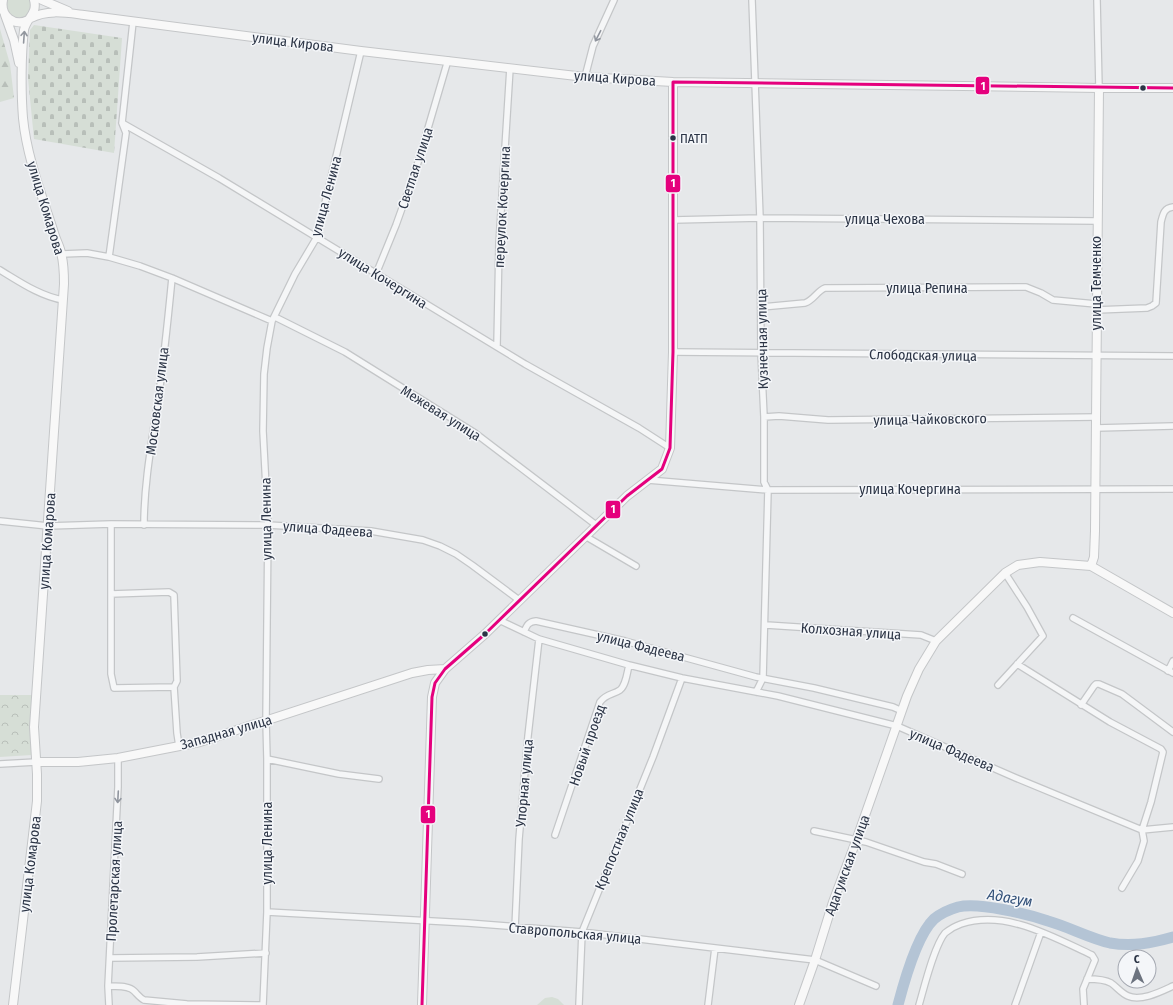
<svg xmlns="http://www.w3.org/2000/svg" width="1173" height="1005" font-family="'Fira Sans Condensed',sans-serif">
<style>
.green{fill:#d6ded6}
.forest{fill:url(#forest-firs)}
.cemetery{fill:url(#cemetery-stones)}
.park{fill:url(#park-crowns)}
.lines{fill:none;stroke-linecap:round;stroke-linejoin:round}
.river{stroke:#b4c4d5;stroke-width:11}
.minor-casing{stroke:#c4c6c8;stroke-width:8}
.secondary-casing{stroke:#c4c6c8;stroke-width:10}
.minor{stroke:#f5f6f7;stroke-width:5.5}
.secondary{stroke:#f8f8f8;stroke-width:8}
.bus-1-casing{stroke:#f4f6f9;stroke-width:6}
.bus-1{stroke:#e5007d;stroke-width:3}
.oneway{stroke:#90959e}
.oneway2{stroke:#92969e}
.bus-dot{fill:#2b3445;stroke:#f4f6f9;stroke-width:1.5}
.labels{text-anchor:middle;stroke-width:3;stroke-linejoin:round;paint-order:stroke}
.bus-label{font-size:13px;fill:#2b3445;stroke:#f4f6f9;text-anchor:start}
.street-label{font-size:14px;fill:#2b3445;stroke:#f4f6f9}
.water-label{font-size:15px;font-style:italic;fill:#34527a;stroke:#f4f6f9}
.line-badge{stroke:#f4f6f9;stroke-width:1.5}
.badge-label{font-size:11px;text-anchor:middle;font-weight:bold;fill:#fff}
</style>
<defs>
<pattern id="forest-firs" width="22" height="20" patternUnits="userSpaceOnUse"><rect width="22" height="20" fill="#d6ded6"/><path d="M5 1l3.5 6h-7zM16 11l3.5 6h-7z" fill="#b8bfb9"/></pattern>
<pattern id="cemetery-stones" width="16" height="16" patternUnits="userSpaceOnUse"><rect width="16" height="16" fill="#d6ded6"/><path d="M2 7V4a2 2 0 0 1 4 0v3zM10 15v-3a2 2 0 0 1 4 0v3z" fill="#b8bfb9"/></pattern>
<pattern id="park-crowns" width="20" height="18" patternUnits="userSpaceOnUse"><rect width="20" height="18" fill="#d6ded6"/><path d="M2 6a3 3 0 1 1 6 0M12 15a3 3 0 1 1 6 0" fill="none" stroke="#b8bfb9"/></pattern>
</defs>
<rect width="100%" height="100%" fill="#e6e8ea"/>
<path class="green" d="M7,0H31L32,8L26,17L15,19L8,13L6,3Z
M552,997L558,999L564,1005H537L545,998Z"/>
<path class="forest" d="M0,29L10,64L14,98L0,102Z"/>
<path class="cemetery" d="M34,25L122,38L114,153L34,139L28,78L30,30Z"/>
<path class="park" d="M0,695H32V755L0,757Z"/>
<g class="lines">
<path class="river" d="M898,1005C904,982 917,935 934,919C940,914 951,909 958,907C979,902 1027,914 1048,921C1069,927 1089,938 1110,943C1132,947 1152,943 1173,937"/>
<g class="minor-casing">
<path id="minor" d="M752,0L760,218L761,353L764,417V482L768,490L763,678
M1097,0L1099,88
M133,22L122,123L219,178L525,364L639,428L670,448
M585,77L593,46L614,0
M673,220L760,218L1097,221
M62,254L87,253L109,257L140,266L172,278L272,321
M109,257L126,133L122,123
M0,270C20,282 40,296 63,300
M376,274L396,225L416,169L448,60
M761,307L805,303C814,300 817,291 825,288L1026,287L1041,293L1053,300L1096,304
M1096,310L1147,308L1152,306L1156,303L1161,222C1163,214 1164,208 1173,207
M275,317L345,352L475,433L596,525
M497,346L499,244L510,68
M673,352L1173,356
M764,417L779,416L828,420L1097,417
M1096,428L1173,426
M648,480L768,490L1173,489
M0,521L48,526L111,524L268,525L371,531L423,540L440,546L456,554L472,565L519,600
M111,524V674L114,688L174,687
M144,525C144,483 152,441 158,400C164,360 168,319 172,278
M585,536L636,566
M111,594L169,592L174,595L177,681L174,687L177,733L179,746
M1073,618L1173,673
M499,620L539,639L629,665L682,678L778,696L897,726L1016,778L1142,830L1173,827
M766,625L921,635L936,641
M524,632C527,625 528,622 536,621L625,641L756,677L814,688L893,707L902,711
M1017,664L1110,722L1161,749L1163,752L1151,802L1142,830L1144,841L1138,861L1122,888
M1168,671L1173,661
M998,685L1043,636L1027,607L1005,573
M756,692L763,678
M1081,705L1094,686L1096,684H1099L1122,694L1173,732
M267,759L339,774L379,779
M0,764L36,762
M814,831L866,842L924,862L936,864L962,874
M555,835L600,702C607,693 613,695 620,690C626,685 627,673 629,665
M267,912L468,923L582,932L648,940L815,960L876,986
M515,928L519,839L528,736L539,639
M110,958L197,957L266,953
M1087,979C1095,979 1104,979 1111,983C1117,987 1121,993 1128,996C1141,1002 1162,991 1173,986
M108,986C117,987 128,985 134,991C138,995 140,998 144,1000L187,1004L263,1005L267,912V759L266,721L268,525L263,431L264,374L267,348L272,321L295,274L317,237L361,51
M109,1005L108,986L118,787V758
M579,1005L582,932L653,757L682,678
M708,1005L715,948
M919,1005C924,988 934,946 945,933C950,929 955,926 961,924C1005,909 1053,937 1092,955L1095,960L1083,989L1084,1005
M1015,1005L1041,932"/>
</g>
<g class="secondary-casing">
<path id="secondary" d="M3,0C0,16 14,27 28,20
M42,0L68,11
M5,15L14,40L19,63
M31,18C47,9 68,13 84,15L361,51L585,77L673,82L1099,88H1173
M1091,566L1094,557L1095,531L1099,88
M36,762H78L118,758L200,742L412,673L428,670L445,669
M13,1005L37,801V774L34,727L64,284C64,274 64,263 61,253C60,247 57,242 55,236C43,198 27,159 23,118C21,93 21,55 24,30C26,18 38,14 34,0
M422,1005L432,697L435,683L445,669L485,634L627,496L662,469L670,448L673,352V82
M799,1005L815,960L833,902L856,841L907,696L919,669L936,641L1005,573L1018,565L1040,562L1091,566L1173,613"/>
</g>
<use href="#minor" class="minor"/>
<use href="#secondary" class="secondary"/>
<g class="bus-1-casing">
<path id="bus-1" d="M422,1005L432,697L435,683L445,669L485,634L627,496L662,469L670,448L673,352V82L1173,88"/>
</g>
<use href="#bus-1" class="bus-1"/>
</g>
<defs><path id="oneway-shaft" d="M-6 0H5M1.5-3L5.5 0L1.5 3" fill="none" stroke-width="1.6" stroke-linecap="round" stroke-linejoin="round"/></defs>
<g class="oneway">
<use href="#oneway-shaft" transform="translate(598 36) rotate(117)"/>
<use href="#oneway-shaft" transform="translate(118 797) rotate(93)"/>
</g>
<use class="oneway2" href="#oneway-shaft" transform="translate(24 37) rotate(-86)"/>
<g class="bus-dot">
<circle cx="1143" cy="88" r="3.5"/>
<circle cx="673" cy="138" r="3.5"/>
<circle cx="485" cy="634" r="3.5"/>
</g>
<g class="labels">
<g class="bus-label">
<text x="680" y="143">ПАТП</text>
</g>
<g class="street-label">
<text transform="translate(293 42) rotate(7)" y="5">улица Кирова</text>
<text transform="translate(615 78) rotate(4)" y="5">улица Кирова</text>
<text transform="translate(415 168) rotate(-72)" y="5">Светлая улица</text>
<text transform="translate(326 196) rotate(-75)" y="5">улица Ленина</text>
<text transform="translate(502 207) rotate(-87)" y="5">переулок Кочергина</text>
<text transform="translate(46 208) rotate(73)" y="5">улица Комарова</text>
<text x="885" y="224">улица Чехова</text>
<text transform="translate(383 278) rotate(32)" y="5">улица Кочергина</text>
<text transform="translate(1096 283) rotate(-90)" y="5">улица Темченко</text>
<text x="927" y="293">улица Репина</text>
<text transform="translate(762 339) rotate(-91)" y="5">Кузнечная улица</text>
<text transform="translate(923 355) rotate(1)" y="5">Слободская улица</text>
<text transform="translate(157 401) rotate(-83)" y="5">Московская улица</text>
<text transform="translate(441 413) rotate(32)" y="5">Межевая улица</text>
<text transform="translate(930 419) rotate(-1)" y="5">улица Чайковского</text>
<text x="910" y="494">улица Кочергина</text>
<text transform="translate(266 519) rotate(-91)" y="5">улица Ленина</text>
<text transform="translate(328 529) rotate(4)" y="5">улица Фадеева</text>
<text transform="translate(47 541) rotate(-86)" y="5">улица Комарова</text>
<text transform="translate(851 631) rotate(4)" y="5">Колхозная улица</text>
<text transform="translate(641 646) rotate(14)" y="5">улица Фадеева</text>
<text transform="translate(226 732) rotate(-16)" y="5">Западная улица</text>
<text transform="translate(587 745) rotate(-71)" y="5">Новый проезд</text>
<text transform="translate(952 750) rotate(23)" y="5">улица Фадеева</text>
<text transform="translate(524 783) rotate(-85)" y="5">Упорная улица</text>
<text transform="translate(619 839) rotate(-68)" y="5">Крепостная улица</text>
<text transform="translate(267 843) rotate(-90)" y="5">улица Ленина</text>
<text transform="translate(30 864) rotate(-83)" y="5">улица Комарова</text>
<text transform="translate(847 865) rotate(-70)" y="5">Адагумская улица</text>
<text transform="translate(114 881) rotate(-87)" y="5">Пролетарская улица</text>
<text transform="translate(575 933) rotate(5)" y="5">Ставропольская улица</text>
</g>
<g class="water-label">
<text transform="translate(1010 898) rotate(10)" y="5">Адагум</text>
</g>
</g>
<g class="line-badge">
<rect x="975" y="76" width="15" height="19" rx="4" fill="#e5007d"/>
<rect x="665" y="174" width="16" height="19" rx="4" fill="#e5007d"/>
<rect x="605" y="500" width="16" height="19" rx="4" fill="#e5007d"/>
<rect x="420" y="805" width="16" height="19" rx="4" fill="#e5007d"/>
</g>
<g class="badge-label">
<text x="983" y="90">1</text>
<text x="673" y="187">1</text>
<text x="613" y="513">1</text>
<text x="428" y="818">1</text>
</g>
<g transform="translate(1137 969) rotate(358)"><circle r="19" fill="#f4f6f9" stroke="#a4a8b1"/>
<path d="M0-3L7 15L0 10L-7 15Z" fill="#6c737f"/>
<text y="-6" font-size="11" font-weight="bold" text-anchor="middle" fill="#2b3445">С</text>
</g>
</svg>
